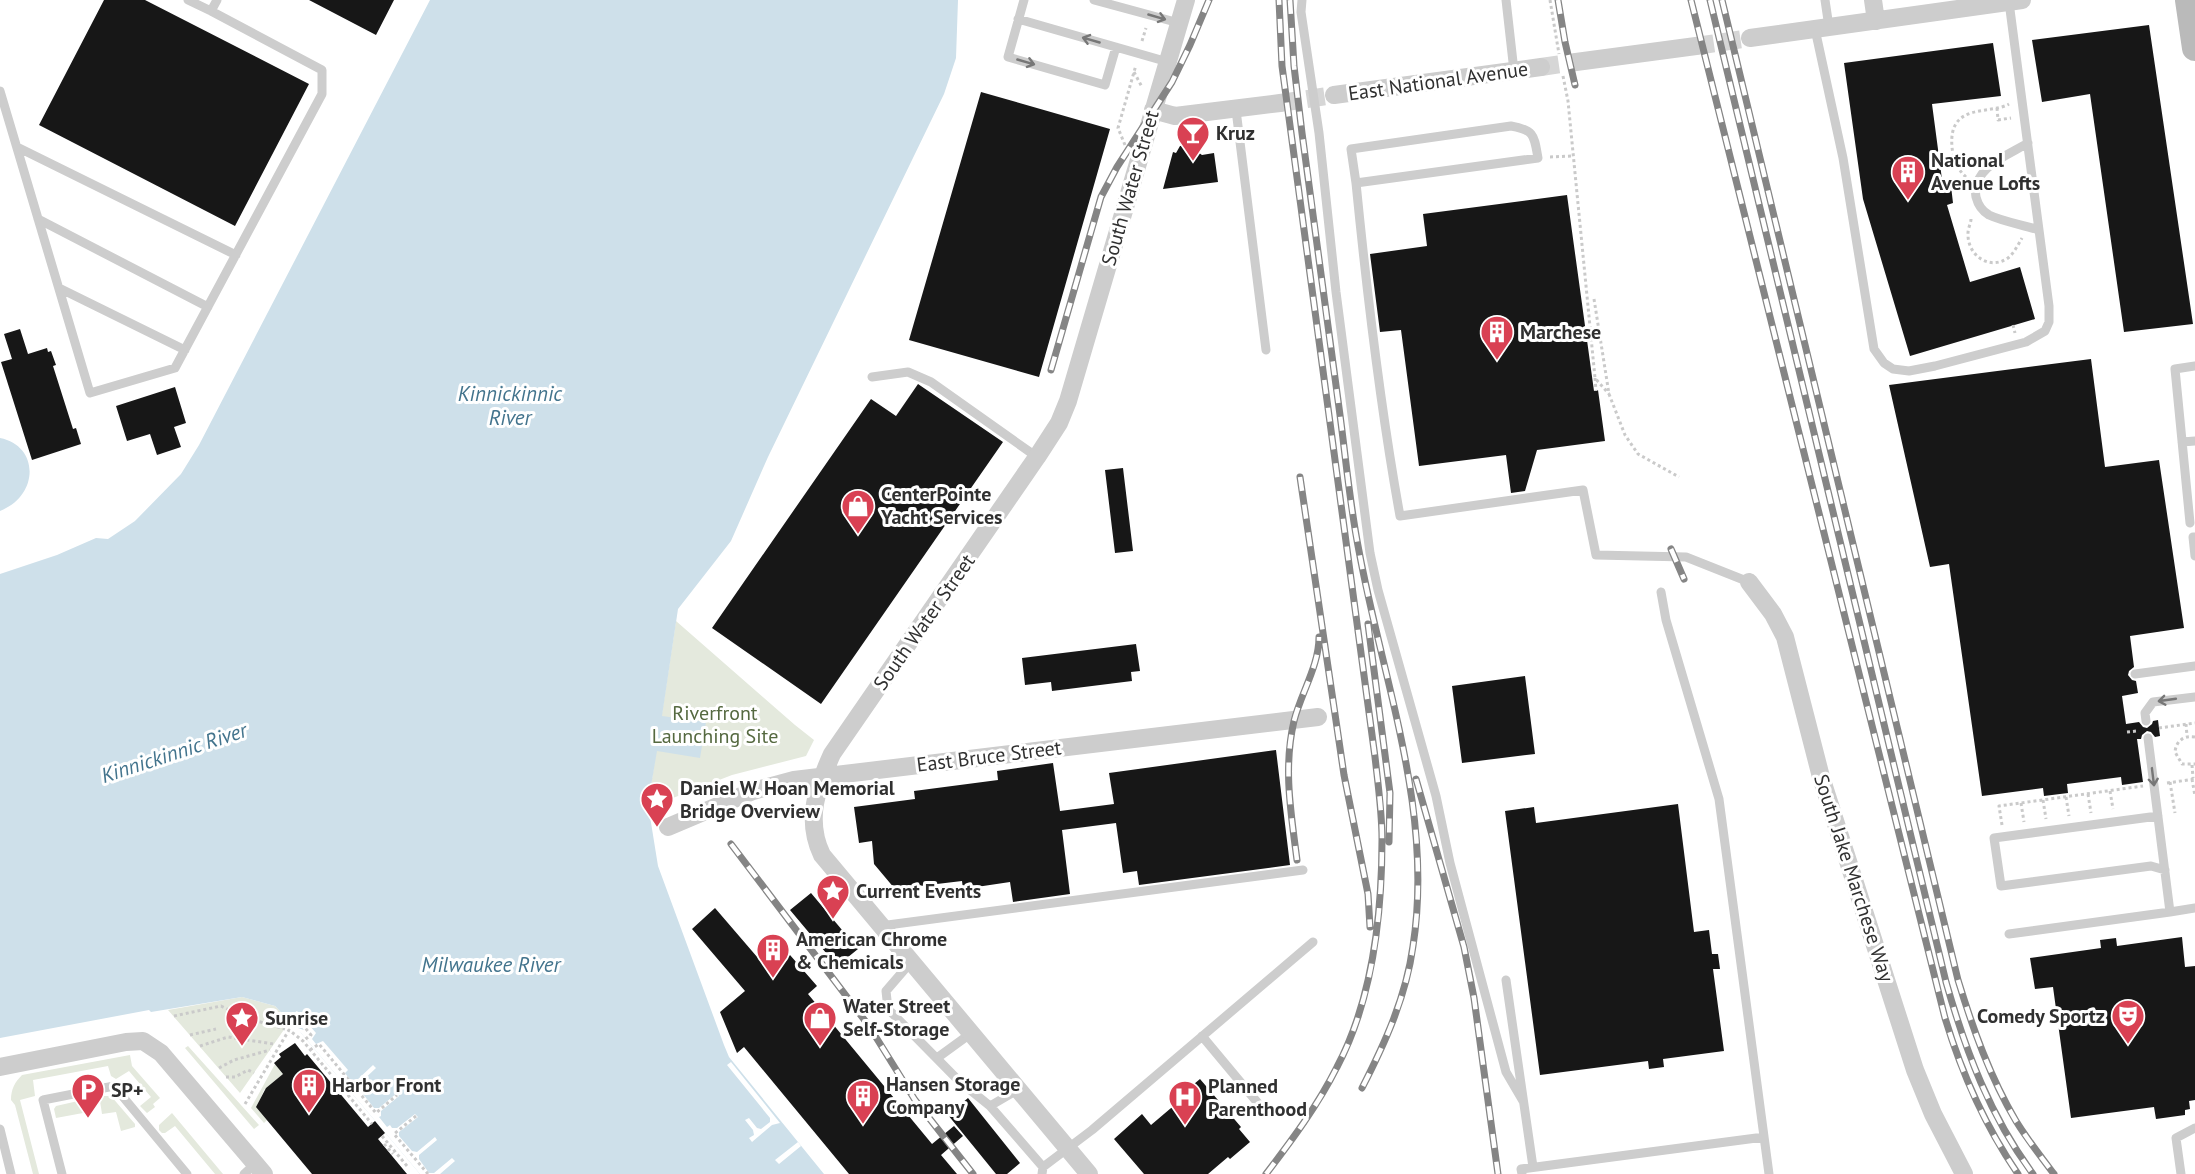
<svg xmlns="http://www.w3.org/2000/svg" width="2195" height="1174" font-family="'PT Sans',sans-serif">
<style>
.green{fill:#e4e9dd}
.water{fill:#cee0ea}
.pier{fill:#fff}
.building{fill:#171717}
.lines{fill:none;stroke-linecap:round;stroke-linejoin:round}
.minor-tunnel{stroke:#d6d6d6;stroke-width:18;stroke-dasharray:18 9;stroke-linecap:butt}
.path{stroke:#cacaca;stroke-width:3;stroke-dasharray:3 3;stroke-linecap:butt}
.service{stroke:#cdcdcd;stroke-width:9}
.minor{stroke:#cdcdcd;stroke-width:18}
.secondary{stroke:#bababa;stroke-width:26}
.rail-casing{stroke:#858585;stroke-width:7}
.rail{stroke:#fff;stroke-width:4.5;stroke-dasharray:14;stroke-linecap:butt}
.oneway{stroke:#777}
.labels{text-anchor:middle;stroke-width:6;stroke-linejoin:round;paint-order:stroke}
.street-label{font-size:20px;fill:#303030;stroke:#fff}
.poi-label{font-size:20px;font-weight:bold;fill:#303030;stroke:#fff;text-anchor:start}
.park-label{font-size:20px;fill:#556940;stroke:#fff}
.water-label{font-size:21px;font-style:italic;fill:#43748d;stroke:#fff}
</style>
<rect width="100%" height="100%" fill="#fff"/>
<path class="green" d="M676,621L795,725L814,740L806,756L732,775L660,803L648,805Z
M242,997L275,1006L290,1021L240,1093L168,1010Z
M188,1046L259,1125L254,1129L185,1048Z
M130,1055L132,1066L160,1098L153,1104L155,1107L147,1113L140,1106L151,1097L129,1071L116,1079L111,1076L108,1066L33,1080L35,1096L20,1100L39,1174H33L15,1105L11,1100C11,1089 15,1082 22,1075Z
M275,1064L283,1074L264,1090L257,1107L267,1120L264,1123L251,1108Z
M103,1096H111L135,1124V1127L121,1131L116,1112L102,1114L100,1101Z
M78,1101L82,1103L85,1110L83,1113L56,1118L54,1109L56,1106Z
M172,1113L223,1174H215L175,1126L165,1133H162L159,1130V1125Z"/>
<path class="water" d="M430,0H958L956,58L944,94L768,457L731,541L678,609L662,716L706,722L700,758L657,751L648,804L658,866L724,1045L729,1057L824,1174H420L301,1033L275,1006L242,997L151,1012L149,1010L0,1038V574L57,555L96,538L108,539L135,521L181,474L199,445Z
M0,438C40,446 39,496 0,511Z"/>
<path class="pier" d="M666,731L706,737L705,743L666,737Z
M297,1011L316,1033L312,1039L316,1044L323,1041L348,1070L345,1073L351,1081H356L373,1065L376,1068L359,1084V1089L374,1108H379L397,1093L399,1096L381,1111V1116L379,1117L387,1127L390,1125L392,1128H397L415,1114L418,1117L399,1132V1136L412,1151L417,1152L435,1137L437,1140L419,1155V1159L429,1173H434L452,1158L455,1161L440,1174H420L301,1033L293,1029L295,1027L304,1030L295,1019L298,1017L294,1013Z
M731,1062L780,1123L772,1125L752,1142L749,1138L754,1135L753,1130L745,1120L749,1118L757,1128L761,1129L770,1122V1118L727,1065Z
M798,1142L801,1146L779,1164L775,1160Z"/>
<path class="building" d="M104,0H145L309,84L235,226L39,125Z
M309,0H394L376,35Z
M2149,25L2193,324L2124,332L2090,94L2042,102L2032,40Z
M1993,43L2001,96L1932,104L1943,187L1951,186L1953,203L1947,205L1970,282L2020,267L2035,319L1910,356L1863,199L1844,63Z
M981,92L1110,129L1039,377L909,340Z
M1188,145L1202,155L1214,153L1218,182L1163,189L1173,152L1176,153L1180,146Z
M1567,195L1594,391L1598,390L1605,441L1537,450L1525,491L1511,493L1506,455L1419,466L1401,330L1380,332L1370,254L1427,246L1423,214Z
M20,329L28,354L47,348L48,352L51,351L56,365L53,366L73,429L76,428L81,444L32,460L1,362L12,359L4,334Z
M2091,359L2105,467L2159,460L2184,628L2130,636L2134,667L2129,671L2128,675L2132,680L2136,681L2138,693L2122,696L2126,724L2139,722L2143,727L2147,728L2152,724L2153,721L2158,720L2160,736L2155,737L2151,732L2147,731L2142,735L2141,739H2137L2143,782L2122,785L2121,777L2067,784L2068,793L2044,796L2043,788L1982,796L1949,564L1930,567L1889,385Z
M918,384L1003,442L821,704L712,628L871,399L896,416Z
M175,387L186,423L174,427L181,447L157,455L150,434L127,441L116,406Z
M1123,468L1133,551L1115,553L1105,470Z
M1136,644L1140,671L1131,672L1132,681L1052,691L1051,682L1025,685L1022,658Z
M1525,676L1535,754L1462,763L1452,686Z
M1276,750L1290,865L1139,885L1137,871L1123,873L1116,823L1062,830L1070,894L1013,902L1010,882L963,889L962,881L895,889L874,864L872,841L859,843L854,807L915,799L914,791L998,780L997,771L1053,763L1060,811L1114,804L1109,773Z
M1678,804L1694,932L1709,930L1712,954H1718L1720,969H1713L1724,1051L1663,1059L1664,1067L1649,1069L1648,1061L1540,1075L1505,811L1534,807L1536,823Z
M811,893L858,949L837,966L790,910Z
M715,908L770,972L790,955L817,986L808,994L932,1144L954,1126L963,1136L941,1155L957,1174H849L744,1047L737,1053L720,1012L745,991L692,929Z
M2182,937L2185,967L2195,966V1100L2189,1101L2190,1109L2185,1110V1115L2156,1119L2154,1107L2071,1118L2053,987L2035,989L2030,958L2101,948L2100,940L2116,938L2117,946Z
M295,1043L305,1056L307,1054L368,1127L375,1121L385,1133L378,1139L407,1174H312L256,1107L266,1088L283,1074L274,1063L281,1057L279,1054Z
M1200,1079L1241,1127L1239,1129L1250,1142L1230,1159L1228,1157L1208,1174H1144L1114,1139L1142,1114L1151,1125L1184,1097L1182,1094Z
M968,1098L1020,1163L1007,1174H996L948,1115Z"/>
<g class="lines">
<path class="minor-tunnel" d="M1696,46L1750,38
M1541,67L1576,62
M1280,103L1334,95"/>
<path class="path" d="M1550,0L1559,54
M1142,41L1146,28
M1134,72L1142,87
M1563,76L1568,101L1595,378L1609,394
M1997,108L1998,120L2011,118
M1125,145L1118,128L1136,65
M1550,157L1572,156
M1966,177C1957,169 1953,158 1952,147C1948,102 1990,115 2009,104
M1971,219C1971,223 1968,228 1968,233C1967,255 1989,271 2008,258C2014,253 2018,245 2022,238
M1594,299L1609,394L1625,435L1638,454L1679,477
M2013,325L2015,333
M1595,378L1596,391
M2186,724L2187,736
M2159,728L2195,723
M2127,732L2137,731
M2195,737C2184,735 2176,741 2175,752L2182,764H2195
M2192,765L2193,778
M2192,779L2195,796
M2170,782L2175,813
M2167,783L2195,779
M2110,791L2113,809
M2088,794L2091,813
M2066,797L2069,816
M2043,800L2046,819
M2021,803L2024,822
M2002,825L1999,806L2143,786
M174,1016L221,1006L243,1017L285,1029
M302,1024L311,1035L303,1041
M190,1035L216,1029
M200,1046L228,1037L274,1044
M310,1050L319,1044L376,1113L397,1095
M219,1068L234,1060L270,1050
M226,1077H235L248,1070L254,1073
M245,1104L289,1030L303,1041L372,1124
M416,1116L394,1134L428,1174
M382,1136L407,1166
M384,1144L393,1154"/>
<path class="service" d="M188,0L211,11
M1024,0L1008,57L1105,85L1116,47
M1094,0L1179,23
M1302,0L1301,12L1319,133L1336,292L1370,553L1378,590L1436,796L1450,863L1506,1072L1523,1101
M1506,0L1514,71
M1825,0L1829,27
M1018,19L1168,62
M1815,29L1843,158L1874,349L1884,363L1893,369L1909,371L1935,366L2026,342L2045,331L2049,322V306L2009,2
M0,91L90,393L175,368L322,94V70L211,11L217,0
M1236,110L1266,350
M2028,143C2008,155 1971,168 1976,197C1978,205 1982,211 1989,215C2004,222 2024,225 2039,230
M17,147L236,255
M1356,183L1351,149L1511,126C1535,130 1534,136 1538,158L1356,183C1367,294 1380,406 1400,516L1583,490L1596,555L1686,557L1749,582
M38,219L208,307
M59,288L185,350
M872,377L908,372L931,382L1037,457
M2182,442L2195,441
M2190,523L2175,369L2195,366
M2195,537H2193L2195,556
M1661,592L1666,620L1719,799L1769,1174
M2135,674L2195,666
M2146,721L2145,713L2153,702L2195,697
M2148,738L2170,912L2195,908
M2158,816L1994,838L2001,886L2151,866L2165,870
M880,926L1303,870
M2009,934L2170,912
M911,962L886,991L888,1009L959,1081L990,1106L1017,1090
M1506,980L1533,1167
M1202,1036L1267,1114
M937,1058L970,1034
M990,1106L1043,1167
M0,1129L11,1174
M62,1174L43,1100L114,1086L187,1174
M244,1174L255,1164
M1042,1174L1043,1167L1092,1130L1313,942
M1522,1174L1521,1169L1764,1137
M2181,1174L2176,1138L2195,1128"/>
<path class="minor" d="M1873,0L1876,21
M1750,38L2022,0
M1576,62L1696,46
M1334,95L1541,67
M1153,110L1175,116L1280,103
M1749,582L1773,614L1785,637L1821,777L1915,1070L1933,1114L1964,1174
M668,827L753,791L794,780L1318,717
M0,1067L126,1042L143,1041L161,1053L264,1174
M1089,1174L822,855C805,820 817,787 832,754L1037,457L1059,423L1068,401L1186,0"/>
<path class="secondary" d="M2188,0L2195,48"/>
<g class="rail-casing">
<path id="rail" d="M1290,0L1294,66L1302,133C1315,227 1327,321 1340,415C1346,460 1350,506 1359,551C1383,682 1434,811 1413,946C1406,997 1385,1043 1362,1088
M1558,0L1565,42L1575,85
M1691,0L1945,1018C1962,1074 1985,1126 2018,1174
M1710,0L1946,982C1966,1052 1990,1116 2033,1174
M1722,0L1958,980C1973,1029 1990,1077 2016,1121C2027,1139 2041,1157 2054,1174
M1051,370L1101,197L1117,167L1172,82L1190,45L1209,0
M1300,477L1344,775L1368,894L1370,927
M1671,549L1684,579
M1368,624L1390,793L1389,842
M1416,779L1464,947L1474,998L1498,1174
M731,844L869,1026L915,1100L973,1174
M1297,860C1291,813 1283,768 1294,721C1301,693 1319,666 1319,637
M1266,1174C1292,1140 1318,1105 1337,1067C1373,999 1382,915 1382,839C1382,812 1378,784 1375,757L1282,66L1279,0"/>
</g>
<use href="#rail" class="rail"/>
</g>
<defs><path id="oneway-shaft" d="M-6 0H5M1.5-3L5.5 0L1.5 3" fill="none" stroke-width="1.6" stroke-linecap="round" stroke-linejoin="round" transform="scale(1.5)"/></defs>
<g class="oneway">
<use href="#oneway-shaft" transform="translate(1157 17) rotate(16)"/>
<use href="#oneway-shaft" transform="translate(1091 40) rotate(-164)"/>
<use href="#oneway-shaft" transform="translate(1026 62) rotate(16)"/>
<use href="#oneway-shaft" transform="translate(2167 700) rotate(172)"/>
<use href="#oneway-shaft" transform="translate(2153 777) rotate(83)"/>
</g>
<defs>
<g id="bar-pin" transform="scale(1.725)"><path d="M0 17L-7.5 6A9.5 9.5 0 1 1 7.5 6Z" fill="#d94153" stroke="#fff"/><path d="M-6-5H6L.8 .8V4.5H3.5V6h-7V4.5H-.8V.8Z" fill="#fff"/></g>
<g id="building-pin" transform="scale(1.725)"><path d="M0 17L-7.5 6A9.5 9.5 0 1 1 7.5 6Z" fill="#d94153" stroke="#fff"/><path d="M-4-6H4V6H1V3H-1V6H-4ZM-2.5-4.3h1.7v1.8h-1.7ZM.8-4.3h1.7v1.8H.8ZM-2.5-1h1.7V.8h-1.7ZM.8-1h1.7V.8H.8Z" fill="#fff"/></g>
<g id="shop-pin" transform="scale(1.725)"><path d="M0 17L-7.5 6A9.5 9.5 0 1 1 7.5 6Z" fill="#d94153" stroke="#fff"/><path d="M-5-2.5h2.3a2.7 3.5 0 0 1 5.4 0H5L5.5 6h-11ZM-1.5-2.5h3a1.5 2.3 0 0 0-3 0Z" fill="#fff"/></g>
<g id="sight-pin" transform="scale(1.725)"><path d="M0 17L-7.5 6A9.5 9.5 0 1 1 7.5 6Z" fill="#d94153" stroke="#fff"/><path d="M0-6L1.8-2.2L6-1.7L2.9 1.2L3.7 5.4L0 3.3L-3.7 5.4L-2.9 1.2L-6-1.7L-1.8-2.2Z" fill="#fff"/></g>
<g id="theatre-pin" transform="scale(1.725)"><path d="M0 17L-7.5 6A9.5 9.5 0 1 1 7.5 6Z" fill="#d94153" stroke="#fff"/><path d="M-5-5.5Q0-4 5-5.5V0Q5 5 0 6Q-5 5-5 0ZM-3.3-2.5H-1v1.5H-3.3ZM1-2.5H3.3v1.5H1ZM-2.8 1Q0 5.5 2.8 1Z" fill="#fff"/></g>
<g id="parking-pin" transform="scale(1.725)"><path d="M0 17L-7.5 6A9.5 9.5 0 1 1 7.5 6Z" fill="#d94153" stroke="#fff"/><path d="M-3.5-5.5H1a3.5 3.5 0 0 1 0 7H-1V5.5H-3.5ZM-1-3.4V-.6H.8a1.4 1.4 0 0 0 0-2.8Z" fill="#fff"/></g>
<g id="hospital-pin" transform="scale(1.725)"><path d="M0 17L-7.5 6A9.5 9.5 0 1 1 7.5 6Z" fill="#d94153" stroke="#fff"/><path d="M-5-5h3v3.5h4V-5h3V5h-3V1.5h-4V5h-3Z" fill="#fff"/></g>
</defs>
<g fill-rule="evenodd">
<use href="#bar-pin" x="1193" y="133"/>
<use href="#building-pin" x="1908" y="172"/>
<use href="#building-pin" x="1497" y="332"/>
<use href="#shop-pin" x="858" y="506"/>
<use href="#sight-pin" x="657" y="799"/>
<use href="#sight-pin" x="833" y="891"/>
<use href="#building-pin" x="773" y="950"/>
<use href="#theatre-pin" x="2128" y="1016"/>
<use href="#sight-pin" x="242" y="1018"/>
<use href="#shop-pin" x="820" y="1018"/>
<use href="#building-pin" x="309" y="1085"/>
<use href="#parking-pin" x="88" y="1090"/>
<use href="#building-pin" x="863" y="1096"/>
<use href="#hospital-pin" x="1185" y="1097"/>
</g>
<g class="labels">
<g class="street-label">
<text transform="translate(1438 81) rotate(-8)" y="7">East National Avenue</text>
<text transform="translate(1130 188) rotate(-74)" y="7">South Water Street</text>
<text transform="translate(924 622) rotate(-55)" y="7">South Water Street</text>
<text transform="translate(989 756) rotate(-7)" y="7">East Bruce Street</text>
<text transform="translate(1854 878) rotate(72)" y="7">South Jake Marchese Way</text>
</g>
<g class="poi-label">
<text x="1216" y="140">Kruz</text>
<text x="1931" y="167">National<tspan x="1931" dy="23">Avenue Lofts</tspan></text>
<text x="1520" y="339">Marchese</text>
<text x="881" y="501">CenterPointe<tspan x="881" dy="23">Yacht Services</tspan></text>
<text x="680" y="795">Daniel W. Hoan Memorial<tspan x="680" dy="23">Bridge Overview</tspan></text>
<text x="856" y="898">Current Events</text>
<text x="796" y="946">American Chrome<tspan x="796" dy="23">&amp; Chemicals</tspan></text>
<text x="843" y="1013">Water Street<tspan x="843" dy="23">Self-Storage</tspan></text>
<text x="2105" y="1023" text-anchor="end">Comedy Sportz</text>
<text x="265" y="1025">Sunrise</text>
<text x="886" y="1091">Hansen Storage<tspan x="886" dy="23">Company</tspan></text>
<text x="332" y="1092">Harbor Front</text>
<text x="1208" y="1093">Planned<tspan x="1208" dy="23">Parenthood</tspan></text>
<text x="111" y="1097">SP+</text>
</g>
<g class="park-label">
<text x="715" y="720">Riverfront<tspan x="715" dy="23">Launching Site</tspan></text>
</g>
<g class="water-label">
<text x="510" y="401">Kinnickinnic<tspan x="510" dy="24">River</tspan></text>
<text transform="translate(174 753) rotate(-18)" y="7">Kinnickinnic River</text>
<text x="491" y="972">Milwaukee River</text>
</g>
</g>
</svg>
